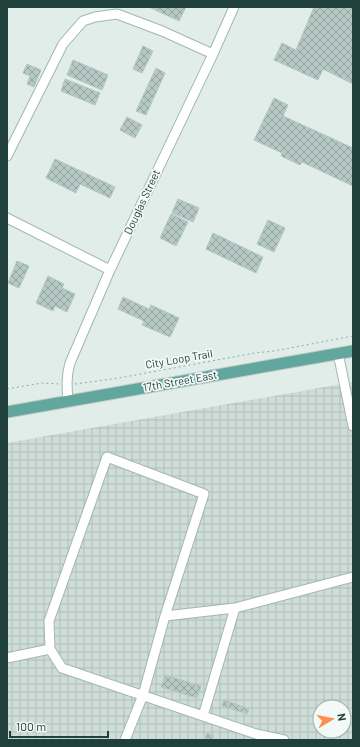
<svg xmlns="http://www.w3.org/2000/svg" width="360" height="747" font-family="Barlow,sans-serif">
<style>
.industrial{fill:url(#industrial-grid);fill-rule:evenodd}
.building{fill:url(#building-cross-hatch);stroke:#b3c7c1}
.lines{fill:none;stroke-linecap:round;stroke-linejoin:round}
.minor-casing{stroke:#a3b6b1;stroke-width:11}
.major-casing{stroke:#c0cac8;stroke-width:13}
.path{stroke:#7eb4a9;stroke-width:1;stroke-dasharray:2 3;stroke-linecap:butt}
.minor{stroke:#fff;stroke-width:9}
.major{stroke:#61a79d;stroke-width:11}
.labels{text-anchor:middle;stroke-width:3.5;stroke-linejoin:round;paint-order:stroke}
.street-label{font-size:11px;fill:#1f403b;stroke:#f2f9f6}
</style>
<defs>
<pattern id="industrial-grid" width="8" height="8" patternUnits="userSpaceOnUse"><rect width="8" height="8" fill="#cfddd8"/><path d="M0 4h8M4 0v8" fill="none" stroke="#b1bfba"/></pattern>
<pattern id="building-cross-hatch" width="8" height="8" patternUnits="userSpaceOnUse"><rect width="8" height="8" fill="#b6c8c3"/><path d="M0 0l8 8M0 8l8-8" fill="none" stroke="#93a4a0"/></pattern>
</defs>
<rect width="100%" height="100%" fill="#e1ede9"/>
<path class="industrial" d="M353,382V740H7V443ZM320,707H344V731H320Z"/>
<path class="building" d="M149,7H186L179,21Z
M314,7H353V84L323,69L318,80L274,60L282,43L296,50Z
M143,46L153,51L142,73L133,69Z
M73,60L108,75L102,90L67,75Z
M27,64L41,70L34,87L27,84L30,76L23,73Z
M156,68L165,73L146,115L136,111Z
M65,79L100,93L95,105L61,91Z
M274,98L288,105L283,116L353,148V186L302,162L300,165L281,156L282,153L254,140Z
M127,117L142,125L135,138L120,130Z
M55,159L115,187L110,198L80,184L76,193L46,178Z
M178,199L199,208L193,222L172,213Z
M171,214L188,222L176,246L160,238Z
M268,220L285,228L274,252L257,244Z
M213,233L263,257L256,273L206,249Z
M17,261L29,266L19,288L8,283Z
M48,276L64,284L62,288L75,294L67,312L55,306L53,311L36,303Z
M123,297L149,309L151,305L179,318L170,337L142,325L144,321L118,309Z
M165,675L201,686L197,698L161,687Z
M224,700L249,709L247,714L222,706Z
M207,733L214,736L212,740H205Z"/>
<g class="lines">
<g class="minor-casing">
<path id="minor" d="M7,156L63,44L83,21L95,17L117,14L162,31L213,54
M7,218L110,270
M338,353L353,426
M68,401C67,388 66,376 70,363L110,270L213,54L234,7
M165,616L235,608L353,577
M7,658L50,649
M203,716L235,608
M125,740L143,695L165,616L204,494L107,457L49,621L50,649L62,668L256,734L284,740"/>
</g>
<g class="major-casing">
<path id="major" d="M7,412L353,351"/>
</g>
<path class="path" d="M75,384L119,378L255,353L274,351L353,336
M7,389L42,383L60,384"/>
<use href="#minor" class="minor"/>
<use href="#major" class="major"/>
</g>
<g class="labels">
<g class="street-label">
<text transform="translate(142 202) rotate(-65)" y="4">Douglas Street</text>
<text transform="translate(179 359) rotate(-10)" y="4">City Loop Trail</text>
<text transform="translate(180 381) rotate(-10)" y="4">17th Street East</text>
</g>
</g>
<rect width="360" height="747" fill="none" stroke="#1f403b" stroke-width="16"/>
<g transform="translate(332 719) rotate(80)"><circle r="19" fill="#f2f9f6" stroke="#9eafab"/>
<path d="M0-3L7 15L0 10L-7 15Z" fill="#ff8e4d"/>
<text y="-6" font-size="11" font-weight="bold" text-anchor="middle" fill="#1f403b">N</text>
</g>
<path d="M10 731v6h98v-6" fill="none" stroke="#1f403b" stroke-width="2"/>
<text x="16" y="731" font-size="12" fill="#1f403b" stroke="#f2f9f6" stroke-width="3" paint-order="stroke">100 m</text>
</svg>
